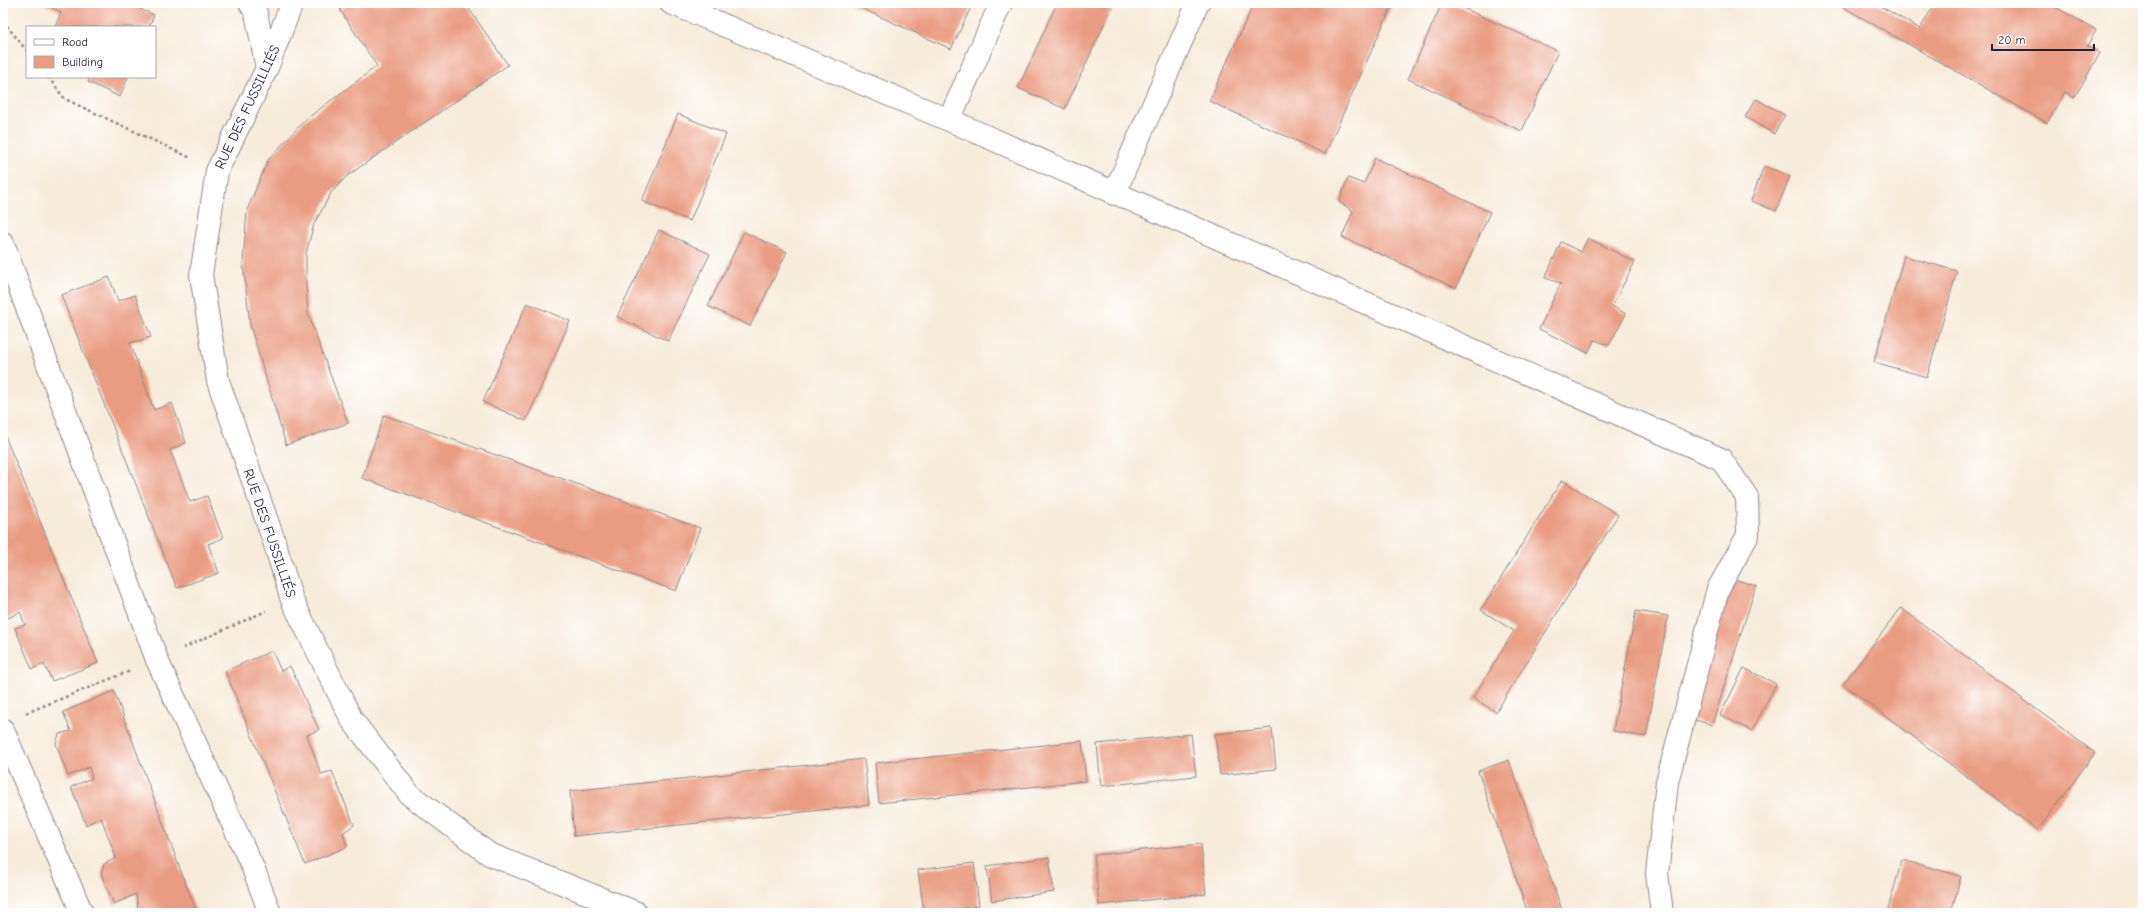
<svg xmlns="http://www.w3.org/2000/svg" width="2146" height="916" font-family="'Comic Neue',sans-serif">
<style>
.building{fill:#ea9c82}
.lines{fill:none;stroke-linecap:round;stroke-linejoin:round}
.minor-casing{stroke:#8c868a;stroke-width:24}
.path{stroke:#8c868a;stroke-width:2.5;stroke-dasharray:3 3;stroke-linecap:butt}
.minor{stroke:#fff;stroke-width:22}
.labels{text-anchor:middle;stroke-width:3;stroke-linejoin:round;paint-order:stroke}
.street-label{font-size:14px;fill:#22223b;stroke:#fff}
</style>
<rect width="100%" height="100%" fill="#fff"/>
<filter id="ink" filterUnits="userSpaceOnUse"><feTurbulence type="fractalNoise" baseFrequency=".025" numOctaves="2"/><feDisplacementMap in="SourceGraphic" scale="8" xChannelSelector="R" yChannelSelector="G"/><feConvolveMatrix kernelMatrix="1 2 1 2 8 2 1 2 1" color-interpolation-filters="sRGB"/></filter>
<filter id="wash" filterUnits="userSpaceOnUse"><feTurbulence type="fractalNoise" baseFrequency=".012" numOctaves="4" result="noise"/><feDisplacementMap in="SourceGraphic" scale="16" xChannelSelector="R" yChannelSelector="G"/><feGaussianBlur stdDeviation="0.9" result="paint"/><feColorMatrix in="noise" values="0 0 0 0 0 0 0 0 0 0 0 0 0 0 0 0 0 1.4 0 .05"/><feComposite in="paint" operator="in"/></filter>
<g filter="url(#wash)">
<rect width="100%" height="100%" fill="#f7ebd9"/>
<g id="blocks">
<path class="building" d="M42,3H125L154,15L149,27H55L61,12Z
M349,3H465L508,65L347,176L331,193L314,224L306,253V285L308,314L348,423L286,445L250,325L243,263L247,210L268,160L305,120L377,66L340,10Z
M850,3H973L951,49Z
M1057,3H1114L1065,109L1018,88Z
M1254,3H1393L1325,154L1209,101Z
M1442,3H1452L1558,51L1522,131L1408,79Z
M1836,3H1875L1920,29L1935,3H2048L2096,30L2087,46L2100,53L2074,98L2065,92L2047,123Z
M90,77H128L120,97L88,82Z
M1756,99L1785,115L1774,134L1745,117Z
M678,114L726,134L690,221L642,201Z
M1375,158L1490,212L1456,288L1342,237L1353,211L1339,202L1348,178L1364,184Z
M1764,166L1790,176L1776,211L1751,201Z
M659,230L710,254L668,341L617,317Z
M744,232L787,252L750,326L708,306Z
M1588,238L1635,262L1612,306L1626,314L1609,345L1594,340L1588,353L1539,329L1561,283L1545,278L1561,242L1581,252Z
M1904,256L1957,271L1927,377L1874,362Z
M109,277L118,301L135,295L151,337L130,343L154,410L172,403L186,443L170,450L190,502L207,496L223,538L208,544L219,573L177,588L61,295Z
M527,303L570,321L526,421L483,402Z
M384,415L700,528L676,591L362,478Z
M3,431L98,663L52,681L44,664L32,669L15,628L25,625L20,612L8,618L3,616Z
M1562,480L1618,515L1496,712L1473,698L1514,631L1481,610Z
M1721,575L1756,586L1712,725L1676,714Z
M1901,608L2095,753L2038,830L1843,684Z
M1636,611L1668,616L1646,737L1613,731Z
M272,651L281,671L290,666L319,730L307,735L321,774L332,771L354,825L343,833L347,847L305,864L225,671Z
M1744,668L1776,684L1752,731L1720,715Z
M114,691L183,877L197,913H128L138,909L136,894L114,904L101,874L104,864L116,858L101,817L86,825L71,787L92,778L89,767L68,776L56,744L59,734L71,731L63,712Z
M1272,728L1276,769L1220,775L1215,734Z
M1191,734L1196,776L1101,786L1097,744Z
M1082,741L1086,781L879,803L875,763Z
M864,759L869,805L574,836L570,791Z
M1509,760L1563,913H1528L1478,771Z
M1201,844L1206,894L1099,905L1094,855Z
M1049,857L1054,892L992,901L987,866Z
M1902,860L1961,876L1951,913H1903L1888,909Z
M974,863L979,906L924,913L918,870Z"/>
</g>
</g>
<g filter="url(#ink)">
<use href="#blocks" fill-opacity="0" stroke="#8c868a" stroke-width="1"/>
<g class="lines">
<g class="minor-casing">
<path id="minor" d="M250,3L256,13L267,68
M292,3L267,68L217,171L201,275L218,381L273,538L292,600L352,720L410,795L489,854L637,913
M671,3L949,120L1721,459L1747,497L1748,535L1718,589L1667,782L1657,874L1662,913
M949,120L1001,3
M1114,194L1198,3
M3,243L157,660L253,868L270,913
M3,730L82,913"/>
</g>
<path class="path" d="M3,21L27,51
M48,77L65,99L191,158
M183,648L266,611
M26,713L130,671"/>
<use href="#minor" class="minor"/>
</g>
</g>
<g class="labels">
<g class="street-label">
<text transform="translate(247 107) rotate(-65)" y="5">RUE DES FUSSILLIÉS</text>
<text transform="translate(270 533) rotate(71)" y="5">RUE DES FUSSILLIÉS</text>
</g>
</g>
<rect width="2146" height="916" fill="none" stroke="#fff" stroke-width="16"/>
<rect x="26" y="26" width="130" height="52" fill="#ffffff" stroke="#a7a7b1"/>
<rect x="34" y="39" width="20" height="6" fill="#ffffff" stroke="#a7a7b1"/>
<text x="62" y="46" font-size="12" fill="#22223b">Road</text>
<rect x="34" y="56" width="20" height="12" fill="#ea9c82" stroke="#a7a7b1"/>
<text x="62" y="66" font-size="12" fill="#22223b">Building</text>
<path d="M1992 44v6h102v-6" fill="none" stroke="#22223b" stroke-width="2"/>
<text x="1998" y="44" font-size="12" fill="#22223b" stroke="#ffffff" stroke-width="3" paint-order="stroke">20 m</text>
</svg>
